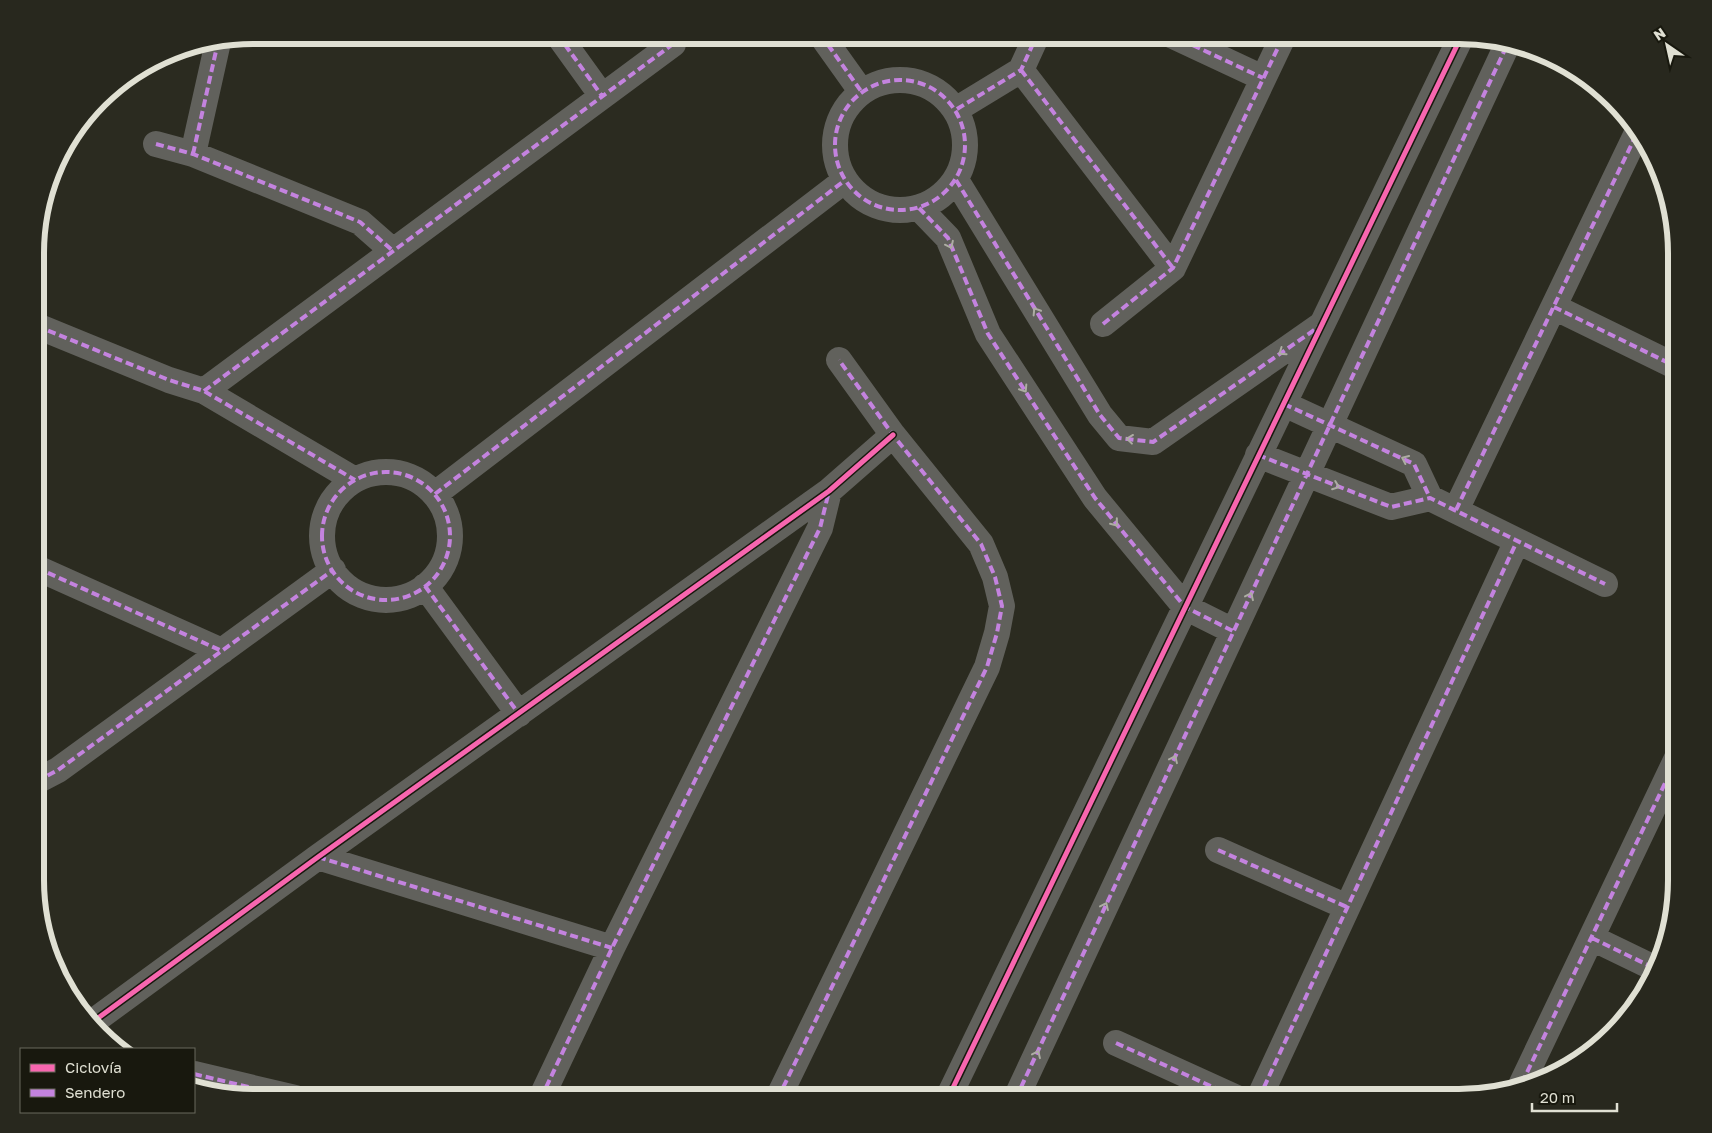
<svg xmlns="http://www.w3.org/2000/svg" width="1712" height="1133" font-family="'Golos Text',sans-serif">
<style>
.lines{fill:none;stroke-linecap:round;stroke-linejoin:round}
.street{stroke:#61615c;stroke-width:26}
.quiet{stroke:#c483df;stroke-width:4;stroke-dasharray:8 4;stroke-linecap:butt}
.cycleway-casing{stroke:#18180e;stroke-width:8}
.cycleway{stroke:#f766af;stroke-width:5}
.oneway{stroke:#adada3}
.rim{fill:none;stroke:#e0e0d3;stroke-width:6}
</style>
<rect width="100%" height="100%" fill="#2b2b20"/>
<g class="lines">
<path class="street" d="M558,35L602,96
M821,35L861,91
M1171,35L1263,78
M1021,70L1173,268
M835 145a65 65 0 1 1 130 0a65 65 0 1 1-130 0Z
M957,109L1021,70L1037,35
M156,144L193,154L360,222L393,251
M193,154L218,42
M956,180L1100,415L1119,438L1153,442L1321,325
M919,208L948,238L988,334L1095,498L1185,607L1233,631
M1554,307L1677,367
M1103,324L1173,268L1284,35
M37,326L169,380L204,391L355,480
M204,391L673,44
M1284,404L1414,464L1430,498
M1258,455L1391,507L1430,498L1605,584
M322 536a64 64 0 1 1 128 0a64 64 0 1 1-128 0Z
M435,494L844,181
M1456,510L1637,133
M37,568L222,651
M425,586L519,714
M37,781L58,770L333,570
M1218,850L1347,907
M318,857L612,948
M1592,938L1656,969
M94,1021L318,857L829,491L893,435
M1116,1043L1237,1098
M194,1074L295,1098
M1522,1083L1677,758
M541,1098L612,948L820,528L829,491
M778,1098L987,667L997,633L1002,606L995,577L981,544L893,435L839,360
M948,1098L1462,35
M1016,1098L1508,43
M1259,1098L1517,541"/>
<path class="quiet" d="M558,35L602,96
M821,35L861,91
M1171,35L1263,78
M1021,70L1173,268
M835 145a65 65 0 1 1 130 0a65 65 0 1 1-130 0Z
M957,109L1021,70L1037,35
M156,144L193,154L360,222L393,251
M193,154L218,42
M956,180L1100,415L1119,438L1153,442L1320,326
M919,208L948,238L988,334L1095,498L1185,607L1233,631
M1554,307L1677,367
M1103,324L1173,268L1284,35
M37,326L169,380L204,391L355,480
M204,391L673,44
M1284,404L1414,464L1430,498
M1258,455L1391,507L1430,498L1605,584
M322 536a64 64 0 1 1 128 0a64 64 0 1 1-128 0Z
M435,494L844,181
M1456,510L1637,133
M37,568L222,651
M425,586L519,714
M37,781L58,770L333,570
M1218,850L1347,907
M318,857L612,948
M1592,938L1656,969
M1116,1043L1237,1098
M194,1074L295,1098
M1522,1083L1677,758
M541,1098L612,948L820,528L829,491
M778,1098L987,667L997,633L1002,606L995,577L981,544L893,435L839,360
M1016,1098L1508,43
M1259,1098L1517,541"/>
<g class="cycleway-casing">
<path id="cycleway" d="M94,1021L318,857L829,491L893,435
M948,1098L1462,35"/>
</g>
<use href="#cycleway" class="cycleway"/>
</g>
<defs><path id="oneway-chevron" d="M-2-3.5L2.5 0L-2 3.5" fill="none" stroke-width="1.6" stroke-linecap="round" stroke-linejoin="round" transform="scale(1.25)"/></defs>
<g class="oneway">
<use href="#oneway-chevron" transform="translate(950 245) rotate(64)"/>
<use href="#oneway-chevron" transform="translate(1036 311) rotate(-122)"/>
<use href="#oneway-chevron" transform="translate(1282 352) rotate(145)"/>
<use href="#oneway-chevron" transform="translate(1024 389) rotate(57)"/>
<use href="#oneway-chevron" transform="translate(1130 439) rotate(-173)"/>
<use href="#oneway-chevron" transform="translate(1405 459) rotate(-155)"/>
<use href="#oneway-chevron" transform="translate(1336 486) rotate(21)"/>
<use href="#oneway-chevron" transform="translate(1115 523) rotate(51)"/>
<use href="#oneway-chevron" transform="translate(1250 596) rotate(-65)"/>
<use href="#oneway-chevron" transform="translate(1174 759) rotate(-65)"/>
<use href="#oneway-chevron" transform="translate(1105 906) rotate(-65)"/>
<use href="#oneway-chevron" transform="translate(1037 1054) rotate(-65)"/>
</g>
<path d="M0 0H1712V1133H0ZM253 44H1459A209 209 0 0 1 1668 253V880A209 209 0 0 1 1459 1089H253A209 209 0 0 1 44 880V253A209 209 0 0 1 253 44Z" fill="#28281e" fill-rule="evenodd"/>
<path class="rim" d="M253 44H1459A209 209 0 0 1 1668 253V880A209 209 0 0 1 1459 1089H253A209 209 0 0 1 44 880V253A209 209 0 0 1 253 44Z"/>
<rect x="20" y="1048" width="175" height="65" fill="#18180e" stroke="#68685d"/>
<rect x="30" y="1064" width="25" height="8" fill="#f766af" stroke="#68685d"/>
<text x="65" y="1073" font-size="15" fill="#e0e0d3">Ciclovía</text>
<rect x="30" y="1089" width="25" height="8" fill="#c483df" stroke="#68685d"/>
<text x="65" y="1098" font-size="15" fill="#e0e0d3">Sendero</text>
<g transform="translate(1667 45) rotate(326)" stroke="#18180e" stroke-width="4" paint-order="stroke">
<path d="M0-4L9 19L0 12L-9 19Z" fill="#e0e0d3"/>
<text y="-8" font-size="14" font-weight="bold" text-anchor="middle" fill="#e0e0d3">N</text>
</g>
<path d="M1532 1103v8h85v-8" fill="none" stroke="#e0e0d3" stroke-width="2.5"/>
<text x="1540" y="1103" font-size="15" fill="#e0e0d3" stroke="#18180e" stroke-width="4" paint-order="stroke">20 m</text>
</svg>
